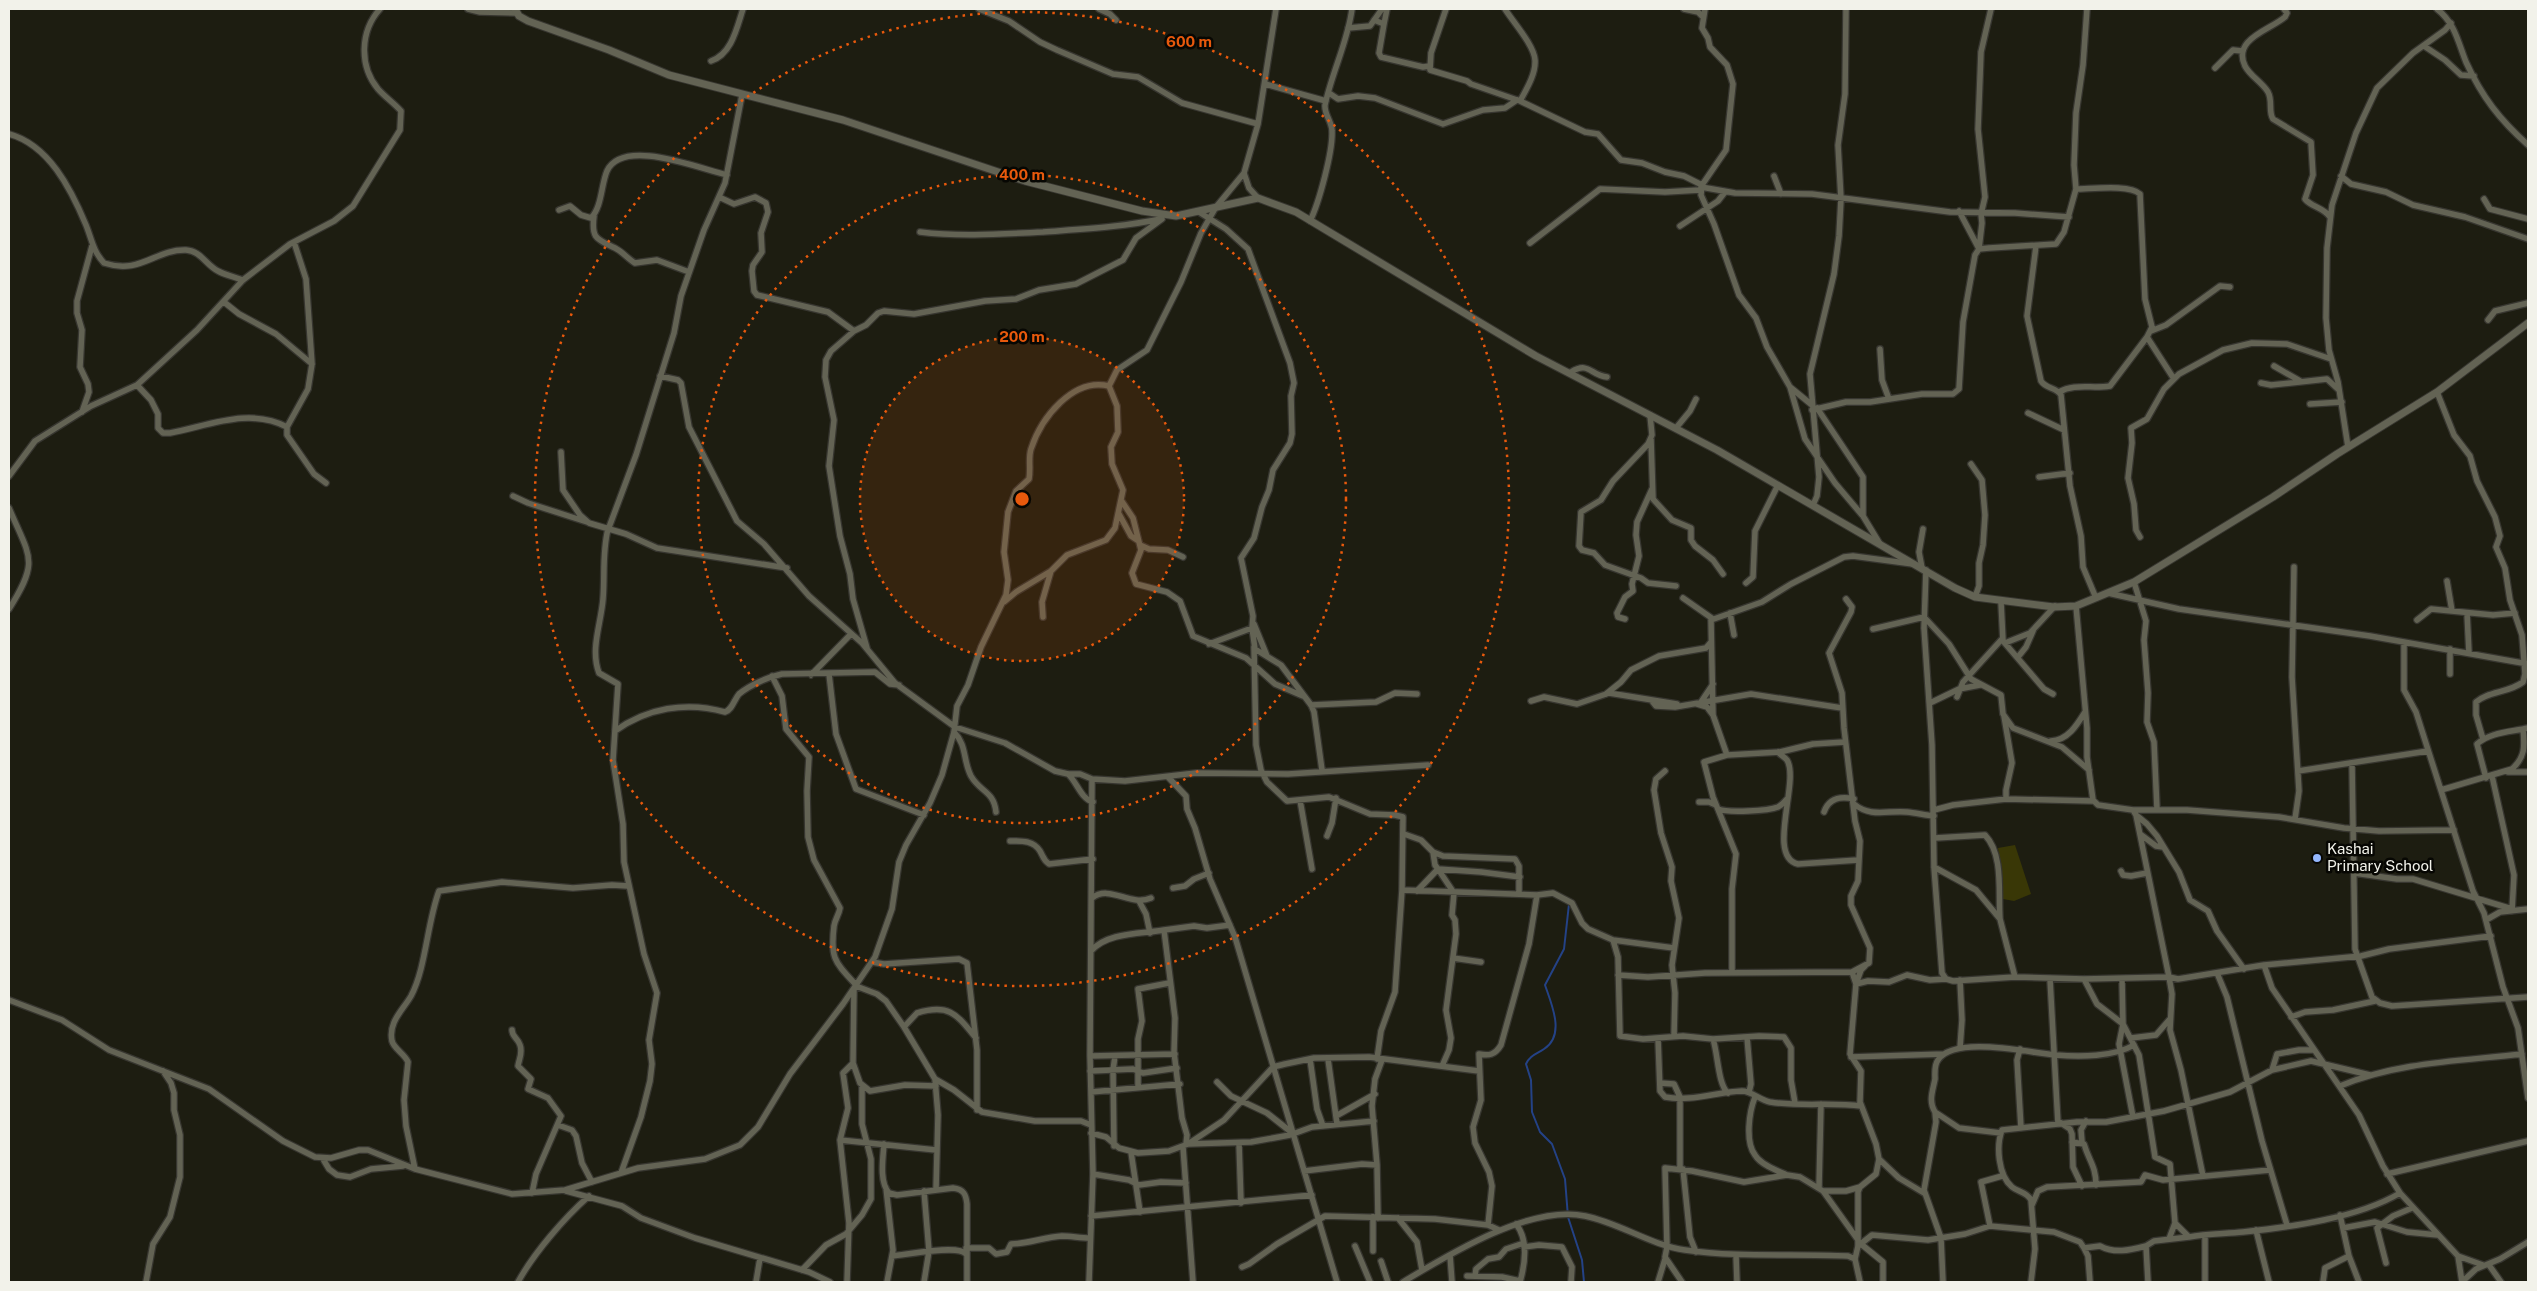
<svg xmlns="http://www.w3.org/2000/svg" width="2537" height="1291" font-family="'Public Sans',sans-serif">
<style>
.green{fill:#393706}
.lines{fill:none;stroke-linecap:round;stroke-linejoin:round}
.stream{stroke:#244286;stroke-width:2}
.minor-casing{stroke:#373630;stroke-width:8}
.tertiary-casing{stroke:#373630;stroke-width:9}
.minor{stroke:#636354;stroke-width:5.5}
.tertiary{stroke:#636354;stroke-width:7}
.ring{fill:none;stroke:#e8590c;stroke-width:2.5;stroke-dasharray:2.5 5}
.poi-dot{fill:#94b7fd;stroke:#070703;stroke-width:2}
.labels{text-anchor:middle;stroke-width:5;stroke-linejoin:round;paint-order:stroke}
.poi-label{font-size:15px;fill:#f2f2ea;stroke:#070703;text-anchor:start}
.centre{fill:#e8590c;stroke:#070703;stroke-width:2.5}
.ring-label{font-size:15px;text-anchor:middle;font-weight:bold;fill:#e8590c;stroke:#070703;stroke-width:5;stroke-linejoin:round;paint-order:stroke}
</style>
<rect width="100%" height="100%" fill="#1d1d11"/>
<path class="green" d="M2015,845L2031,894L2014,901L2003,899L1998,848Z"/>
<g class="lines">
<path class="stream" d="M1569,904L1564,949L1545,985C1551,1003 1566,1035 1544,1049C1537,1054 1530,1055 1526,1064L1531,1080L1532,1112L1540,1132L1552,1144L1565,1179L1568,1217L1582,1260L1584,1282"/>
<g class="minor-casing">
<path id="minor" d="M468,9L480,12L517,13
M979,9L1009,21L1040,42L1057,50L1113,74L1138,77L1182,103L1258,124
M1099,9L1110,14L1116,20
M1446,9L1431,53L1430,70L1467,81L1471,84L1520,101L1585,132L1598,134L1621,160L1642,163L1665,172L1684,176L1702,185
M1505,9C1513,22 1534,45 1535,60C1536,74 1526,90 1520,101
M1684,9L1698,12L1702,16
M1705,9L1702,28L1708,38L1710,47L1727,65L1733,84L1726,150L1702,185L1701,195L1714,224L1739,295L1756,318L1767,347L1790,387L1812,405
M2284,9L2287,13L2285,17C2270,30 2232,39 2245,66C2250,76 2262,82 2268,92C2273,101 2268,111 2273,119L2311,142L2313,175L2305,199C2311,207 2323,207 2330,217
M2437,9C2455,23 2458,42 2466,62C2482,97 2500,120 2528,145
M1374,20L1384,24L1379,53L1381,57L1423,67L1429,66
M1384,24L1387,9
M1348,28L1370,26L1382,9H1386
M2424,46L2445,60L2461,75L2474,76
M711,61C732,54 737,27 743,9
M2215,68L2233,50L2242,51
M1265,84L1326,101
M1329,93L1338,99L1358,96L1375,98L1443,124L1483,110L1505,108L1517,100
M9,134C49,145 71,189 86,225C92,240 93,251 104,263C141,275 155,249 186,250C201,251 206,265 218,271C225,275 235,277 243,280
M1244,173L1249,188L1258,198
M1774,176L1781,194
M2341,176L2351,184L2386,192L2413,205L2465,217L2528,239
M1701,187L1735,193L1812,194L1950,212L2015,213L2069,217
M719,197L734,204L755,197L766,203L768,212L761,233L762,252L753,265L752,271L754,291L757,295L828,312L854,331L866,325L878,313L884,311L914,314L985,301L1016,299L1039,290L1076,284L1123,260L1136,238L1162,219
M2484,199L2490,209L2528,219
M559,210L570,206L581,215L591,218C602,207 601,185 607,171C623,137 700,169 727,175
M1959,211L1978,247
M1199,212L1226,229L1248,249L1290,363L1294,383L1291,396L1292,434L1290,443L1273,470L1269,490L1262,507L1254,538L1241,558L1253,616L1252,628L1209,644
M594,216C591,239 597,239 615,248C623,252 628,259 635,263L657,260L689,272
M1310,221C1319,203 1333,151 1332,131C1332,122 1324,114 1325,105C1332,72 1348,41 1352,9
M1680,226L1718,201L1725,192
M920,232C960,237 1002,234 1043,232C1082,229 1122,227 1161,219
M294,242L306,279L312,364L308,389L287,427V435L314,474L326,483
M1530,243L1600,189L1665,192L1700,190
M2036,246L2027,316L2041,381C2046,389 2056,387 2061,395L2070,486L2081,536L2083,567L2096,598
M1979,249L1982,223L1981,214L1985,197L1978,129L1981,52L1991,9
M224,302L239,314L276,334L312,364
M2488,320L2495,311L2528,303
M854,331L831,351L826,360L825,377L834,420L829,466L840,536L850,574L853,599L867,648
M2151,331L2166,325L2220,286L2230,287
M2147,337L2174,379
M1880,349L1882,380L1889,399
M2274,366L2300,381
M1571,372C1589,361 1590,375 1607,377
M660,376L678,380L681,383L689,427L737,521L764,544L809,596L862,643L895,683L955,727L1005,743L1055,771L1068,774H1080L1092,779L1125,781L1196,773L1288,774L1428,765
M2261,383L2271,385L2327,379L2339,390
M137,385L151,400L158,414V428L163,433H170C208,426 249,407 287,427
M1790,387L1805,439L1835,483L1862,515
M2059,392C2075,383 2092,389 2110,386L2147,337L2152,327L2145,299L2140,194C2130,184 2091,189 2076,189
M2437,392L2454,435L2470,456L2477,481L2495,517L2500,536L2496,547L2505,568L2510,600L2522,635L2525,674L2523,682C2509,693 2488,691 2476,702V715L2483,739
M2310,404L2342,402
M1817,408L1863,477V516L1880,544
M1812,410L1846,402H1870L1922,394H1953L1959,389L1963,322L1975,255L1979,249L1989,248L2056,244L2064,232L2076,189L2074,165L2076,113L2083,65L2087,9
M82,412L89,392L88,384L80,367L82,330L77,313V301L92,246
M2028,413L2064,430
M1650,415L1652,435L1648,444L1613,481L1601,500L1581,512L1579,546L1582,550L1594,553L1605,565L1641,578L1648,583L1676,586
M1676,428L1690,411L1696,399
M1651,439L1653,499L1672,520L1691,528V540L1695,546L1713,560L1723,574
M2348,447L2338,382L2329,350L2326,318L2327,248L2332,205L2356,133L2377,88L2413,53L2445,30L2451,23
M561,452L563,490L580,515L589,523L626,534L657,548L787,568
M1971,464L1982,480L1985,515L1983,545L1979,563V586L1975,597
M9,476L35,441L91,406L137,385L197,330L243,280L290,244L334,221L353,206L400,130L401,111C394,103 385,97 378,89C359,66 360,31 380,9
M2039,477L2070,473
M513,496L528,503L587,522
M1121,500L1133,518L1141,550L1132,573L1136,584L1167,592L1180,601L1193,636L1246,658L1275,684L1303,696
M1813,505L1817,496L1819,477L1810,374L1834,274L1839,236L1841,199L1838,145L1845,94L1846,9
M9,508C30,558 40,560 9,609
M1119,514L1131,536L1137,540
M608,529C602,553 605,575 603,599C601,624 590,649 599,673L618,684L613,760L623,824L624,862L644,954L657,993L649,1040L652,1064L650,1081L641,1117L621,1173
M608,530L636,455L674,333L681,296L704,230L725,183L742,95
M2140,537L2136,530L2134,504L2128,478L2132,443L2131,428L2147,419L2164,389L2179,374L2223,350L2252,343L2287,344L2331,359
M1140,545L1149,549L1168,550L1183,557
M2294,567L2292,677L2299,791L2295,819
M1922,568L1919,552L1923,529
M1926,570L1924,628L1932,745L1934,867L1942,973L1946,979L1953,981L2015,977L2084,979L2169,977L2172,994L2170,1030L2181,1070L2203,1176
M2447,581L2452,611
M2134,582L2146,621L2144,640L2148,693L2147,722L2154,742L2157,809
M1746,583L1753,577L1755,531L1778,485
M2108,593L2179,609L2370,636L2528,664
M1683,598L1713,619
M1846,599L1852,607L1851,612L1829,653L1842,693L1844,728L1855,821L1860,841L1858,881L1851,896V905L1870,948L1869,963L1852,972L1856,984L1850,1054L1861,1071L1860,1102L1876,1144L1879,1159L1876,1174L1860,1187L1858,1192V1246L1855,1259
M1004,602L1016,592L1051,571L1067,555L1106,540L1115,528L1123,490L1112,464L1111,447L1118,432L1117,406L1109,386L1117,370L1147,350L1181,282L1201,233L1216,207L1244,173L1258,124L1276,9
M2001,602L2003,641L2044,689L2053,694
M2076,606L2087,728V757L2093,800L2098,805L2133,810L2136,815L2147,824L2157,836L2179,872L2190,900L2208,911L2217,931L2244,969
M1730,613L1734,635
M2467,613L2469,653
M1043,617L1042,602L1051,571
M1625,619L1618,617L1617,613L1625,597L1633,591L1632,584L1639,556L1636,535L1637,522L1652,489
M2417,620L2431,609L2493,615L2515,613
M1254,624L1267,656
M1252,628L1255,649L1281,665L1311,705L1314,712L1322,770
M1873,629L1924,617L1949,644L1971,679L2001,695L2003,714L2013,728L2062,747L2089,770
M2404,642V690L2416,712L2473,891L2484,913L2503,987L2518,1028L2528,1098
M2005,643L2030,633L2055,606
M1254,647L1256,745L1261,770L1267,782L1287,801L1329,797L1370,814L1395,815L1403,817L1402,890L1395,992L1381,1031L1377,1059
M2450,649V674
M2018,657L2026,647L2033,631
M829,674L836,734L856,789L924,815
M811,675L851,634
M772,676L782,696L786,729L809,757L807,791L808,837L814,860L840,908C839,915 835,919 834,926C830,959 835,962 856,985
M1606,694L1621,682L1631,670L1659,656L1706,648L1711,642
M1957,697L1963,682L2002,639
M1531,701L1544,697L1577,704L1609,693L1677,704
M1652,701L1656,706L1675,707L1751,694L1842,708
M1701,702L1713,684
M1930,703L1959,689L1980,685
M1697,704L1707,707L1713,715
M1311,705L1376,702L1395,693L1417,694
M2004,716L2012,763L2006,790V799
M615,731C647,708 686,701 725,712C732,710 734,700 739,694C750,685 768,677 782,674L875,672L890,684L899,685
M954,732C967,745 963,761 971,776C980,792 994,791 996,812
M2051,741C2068,740 2077,725 2085,712
M1778,752C1780,755 1785,757 1787,760C1800,781 1766,857 1798,864L1858,860
M1727,755L1713,715L1711,620L1762,602L1791,584L1844,557L1853,556L1913,564
M2352,763L2355,949L2372,997L2380,1003L2392,1006L2528,997
M1665,771L1656,779L1654,790L1661,833L1672,867L1671,881L1679,918L1672,965L1675,993L1674,1036
M2298,771L2428,751
M2508,772H2528
M1068,774C1077,782 1081,799 1093,802
M2492,776L2514,875L2512,911
M1168,777L1186,796L1187,809L1195,828L1210,879L1235,937L1337,1282
M2486,778L2477,744C2490,732 2511,732 2528,728
M2441,790L2512,769C2525,757 2525,747 2523,729
M1300,800L1312,869
M1699,802H1709L1716,805
M1854,804C1871,818 1888,810 1907,812C1916,813 1925,815 1934,816
M1718,809C1728,813 1768,811 1778,807C1782,805 1784,802 1787,799
M1934,810L1953,805L2006,799L2093,801
M2133,810H2187L2279,817L2344,828L2379,831L2454,830
M1824,812C1829,798 1840,796 1854,799
M2136,815L2169,977L2178,979L2264,965L2361,956L2389,949L2491,936
M1404,834L1421,840L1433,852L1443,856L1515,859L1519,866V894
M2140,834L2156,846L2163,847
M1327,836L1332,823L1336,798
M1935,838L1985,835C2004,855 1998,893 2000,919
M1010,841C1021,841 1033,840 1040,851C1043,856 1043,860 1049,864L1093,859
M1433,852L1435,865L1438,869L1481,872L1520,877
M1934,867L1976,890L2000,919L2015,977
M2121,871L2123,875L2131,876L2147,873
M2354,873L2397,879H2413L2512,909
M1173,888L1185,886L1194,879L1209,873
M1402,890L1537,895L1553,893L1572,903L1582,923L1588,929L1613,940L1674,948
M1417,891L1438,869L1454,893L1452,915L1455,920L1456,934L1446,1010L1451,1038L1449,1050L1442,1066
M1092,898C1110,884 1130,907 1151,898
M1139,901L1146,914L1150,933
M2486,920L2500,912L2528,909
M1164,930L1194,926L1207,928L1230,925
M1613,940L1618,957L1620,1036L1643,1039L1683,1036L1713,1039L1759,1036L1784,1037L1791,1048V1080L1795,1103
M1091,951C1107,932 1142,934 1164,930L1175,1018L1174,1052L1182,1118L1187,1135L1186,1144
M1453,958L1481,962
M872,962L884,964L959,959L967,963L977,1050V1110
M2264,965L2272,988L2359,1115L2383,1166L2400,1193L2458,1256L2483,1265
M1732,973V889L1736,854L1713,797L1704,762L1727,755L1780,752L1813,744L1845,742
M2217,973L2227,997L2262,1141L2287,1225
M1618,975L1648,977L1705,973L1852,972
M2050,979L2058,1124
M2084,979L2097,1004L2123,1024L2119,1044L2133,1117
M2122,979L2123,1024L2139,1055L2155,1157L2170,1164L2175,1223L2189,1237C2207,1233 2225,1234 2243,1232C2291,1227 2358,1218 2400,1193
M1960,980L1962,1020L1960,1048
M1856,984L1868,981L1889,982L1907,975L1930,980L1946,979
M1856,984L1861,970L1865,966
M856,986L877,994L886,1001L904,1027L935,1079L938,1115L936,1189
M9,1000L62,1020L109,1050L209,1089L283,1141L315,1157L331,1158L359,1150H368L415,1169L512,1194L565,1190L638,1168L705,1159L740,1145L758,1127L790,1074L843,1004L875,957L892,909L899,862L906,845L930,803L942,775L954,732L957,706L968,685L981,647L1006,595L1008,580L1004,552L1008,512L1016,491L1029,479C1031,469 1028,458 1031,449C1041,418 1073,377 1109,386
M2291,1017L2305,1012L2333,1010L2375,1001
M904,1027L917,1013C950,1003 957,1015 976,1038
M512,1030C512,1037 518,1038 520,1045C523,1053 519,1059 518,1066L531,1079L528,1089L548,1098L561,1116L536,1174L532,1193
M1747,1037L1751,1084L1749,1092
M1658,1038L1660,1091L1665,1097C1691,1102 1716,1092 1742,1091C1751,1091 1760,1100 1770,1102C1800,1107 1831,1102 1861,1106
M2131,1038L2156,1035L2169,1020
M1713,1039C1718,1054 1718,1085 1728,1093
M2020,1049L2017,1060L2021,1128
M1090,1056L1175,1054
M1851,1057L1944,1054
M1310,1059L1317,1109L1323,1126
M1328,1059L1337,1124
M853,1063L860,1083L870,1091L905,1085L936,1086
M2272,1070L2311,1061L2370,1075
M1090,1071L1133,1069L1143,1073L1177,1068
M935,1079L954,1090L982,1112L1035,1121H1081L1091,1125
M1217,1082L1231,1096L1267,1113L1291,1132
M1660,1083L1674,1084L1680,1097V1169
M2340,1086C2397,1062 2461,1061 2522,1054
M1138,1087V1039L1142,1021L1138,989L1169,983
M1091,1092L1180,1084
M1755,1097C1749,1112 1745,1142 1755,1155C1760,1164 1775,1170 1785,1174
M1935,1112L1936,1122L1924,1190L1941,1238L1943,1282
M1336,1116L1375,1094
M2061,1123L2070,1129L2072,1134L2073,1167L2082,1186
M558,1125L572,1130L576,1136L582,1163L592,1182
M1091,1133L1106,1137L1119,1148L1138,1153L1169,1151L1188,1144L1251,1142L1290,1135L1312,1127L1374,1121
M2001,1133L1959,1128L1935,1112C1928,1101 1933,1090 1935,1079C1935,1073 1934,1065 1938,1060C1955,1035 2030,1053 2056,1055C2079,1057 2114,1057 2134,1045
M840,1140L936,1150
M2072,1142L2084,1144C2089,1161 2096,1166 2096,1185
M2082,1142L2081,1130L2086,1121
M1239,1143L1241,1203
M884,1144C883,1158 879,1182 889,1193L897,1195L953,1188C964,1189 966,1195 967,1204V1282
M1188,1144L1224,1120L1273,1067L1285,1064L1314,1058L1369,1057L1479,1071
M1114,1146L1113,1070L1115,1056
M1183,1147L1193,1282
M1131,1152L1140,1212
M323,1159L329,1169L337,1175L350,1177L371,1169L403,1166
M1879,1159L1899,1178L1924,1193
M415,1169L406,1126L404,1100L408,1062C405,1054 394,1049 392,1041C388,1022 403,1010 411,996C426,968 427,923 439,891L502,882L573,888L612,885L628,886
M1683,1169L1690,1237L1696,1252
M1304,1171L1362,1164L1377,1165
M1093,1174L1129,1180L1139,1185L1161,1182L1186,1183
M2387,1174L2528,1141
M1819,1187L1821,1104
M886,1188L893,1250L887,1282
M566,1191L622,1206L641,1218L695,1238L809,1272L830,1282
M1823,1191H1846L1860,1187
M2032,1205L2038,1191L2047,1187L2139,1182H2141L2145,1175L2163,1180L2270,1170
M2340,1215L2349,1256L2359,1282
M1091,1216L1312,1195
M1373,1217V1251
M1378,1218L1377,1165L1372,1106L1375,1079L1382,1060
M1398,1218L1417,1242L1422,1270
M1516,1224C1529,1240 1525,1264 1520,1282
M1488,1225L1492,1186L1489,1172L1475,1143L1473,1127L1481,1100L1479,1054C1489,1056 1495,1055 1501,1045L1529,944L1537,895
M1990,1226L1981,1182L2002,1176
M2343,1228L2375,1222L2407,1232L2438,1235
M2256,1230L2269,1282
M2169,1239L2175,1223
M1861,1244L1883,1262V1282
M1355,1246L1370,1282
M1858,1246L1872,1235L1928,1240L1965,1234L1990,1226L2054,1232L2080,1242L2084,1248L2088,1256L2090,1282
M1524,1247L1539,1245L1562,1247L1572,1267L1571,1282
M966,1248H989L996,1254L1007,1252L1011,1244C1028,1244 1044,1237 1062,1236C1071,1236 1080,1238 1090,1238
M2084,1248L2100,1246C2115,1254 2130,1250 2146,1246
M1450,1255L1452,1282
M1736,1255L1737,1282
M892,1256C906,1255 958,1244 966,1254
M2458,1256L2462,1282
M1381,1261L1388,1282
M2386,1263L2377,1228L2393,1216L2412,1208
M2489,1265L2501,1282
M1242,1267L1249,1264L1277,1244L1325,1216L1435,1219L1488,1225L1499,1230
M802,1270L826,1245L846,1234L862,1215L871,1199V1159L862,1124V1087
M1467,1276L1502,1277L1520,1281
M1475,1276L1476,1269L1488,1259L1499,1257L1506,1249L1524,1243
M146,1282L153,1244L170,1217L180,1177V1135L174,1110V1093L171,1083L163,1071
M518,1282C534,1253 564,1218 589,1196
M756,1282L760,1258
M847,1282L849,1223L840,1140L848,1108L843,1073L853,1063L854,988
M924,1282L929,1251L924,1191
M1089,1282L1093,1174L1090,1056L1092,779
M1403,1282C1448,1255 1531,1204 1585,1216C1620,1223 1650,1245 1685,1250C1740,1258 1794,1253 1848,1256L1855,1259L1860,1282
M1658,1282L1665,1259
M1682,1282L1665,1257L1667,1247L1665,1168L1692,1171L1744,1182L1787,1175L1800,1177L1823,1191L1858,1240
M2031,1282L2035,1249L2031,1200C2027,1192 2018,1192 2012,1187C1998,1175 1996,1146 2002,1130L2077,1122H2106L2164,1111L2230,1092L2272,1070L2277,1054L2299,1050H2313
M2148,1282L2146,1246L2154,1241L2189,1237
M2205,1282V1235
M2323,1282L2325,1268L2349,1256
M2462,1282L2476,1269L2500,1259L2528,1242"/>
</g>
<g class="tertiary-casing">
<path id="tertiary" d="M515,9L519,16L528,21L609,50L669,75L843,120L1025,181L1142,211L1176,216L1258,198L1296,212L1536,356L1717,450L1955,588L1975,597L2054,607L2076,606L2134,582L2273,497L2337,454L2437,392L2528,323"/>
</g>
<use href="#minor" class="minor"/>
<use href="#tertiary" class="tertiary"/>
</g>
<circle cx="1022" cy="499" r="162" fill="#e8590c" fill-opacity=".12"/>
<g class="ring">
<circle cx="1022" cy="499" r="162"/>
<circle cx="1022" cy="499" r="324"/>
<circle cx="1022" cy="499" r="487"/>
</g>
<circle class="poi-dot" cx="2317" cy="858" r="5"/>
<g class="labels">
<g class="poi-label">
<text x="2327" y="854">Kashai<tspan x="2327" dy="17">Primary School</tspan></text>
</g>
</g>
<circle cx="1022" cy="499" r="8" class="centre"/>
<g class="ring-label">
<text x="1189" y="47">600 m</text>
<text x="1022" y="180">400 m</text>
<text x="1022" y="342">200 m</text>
</g>
<rect width="2537" height="1291" fill="none" stroke="#f2f2ea" stroke-width="20"/>
</svg>
